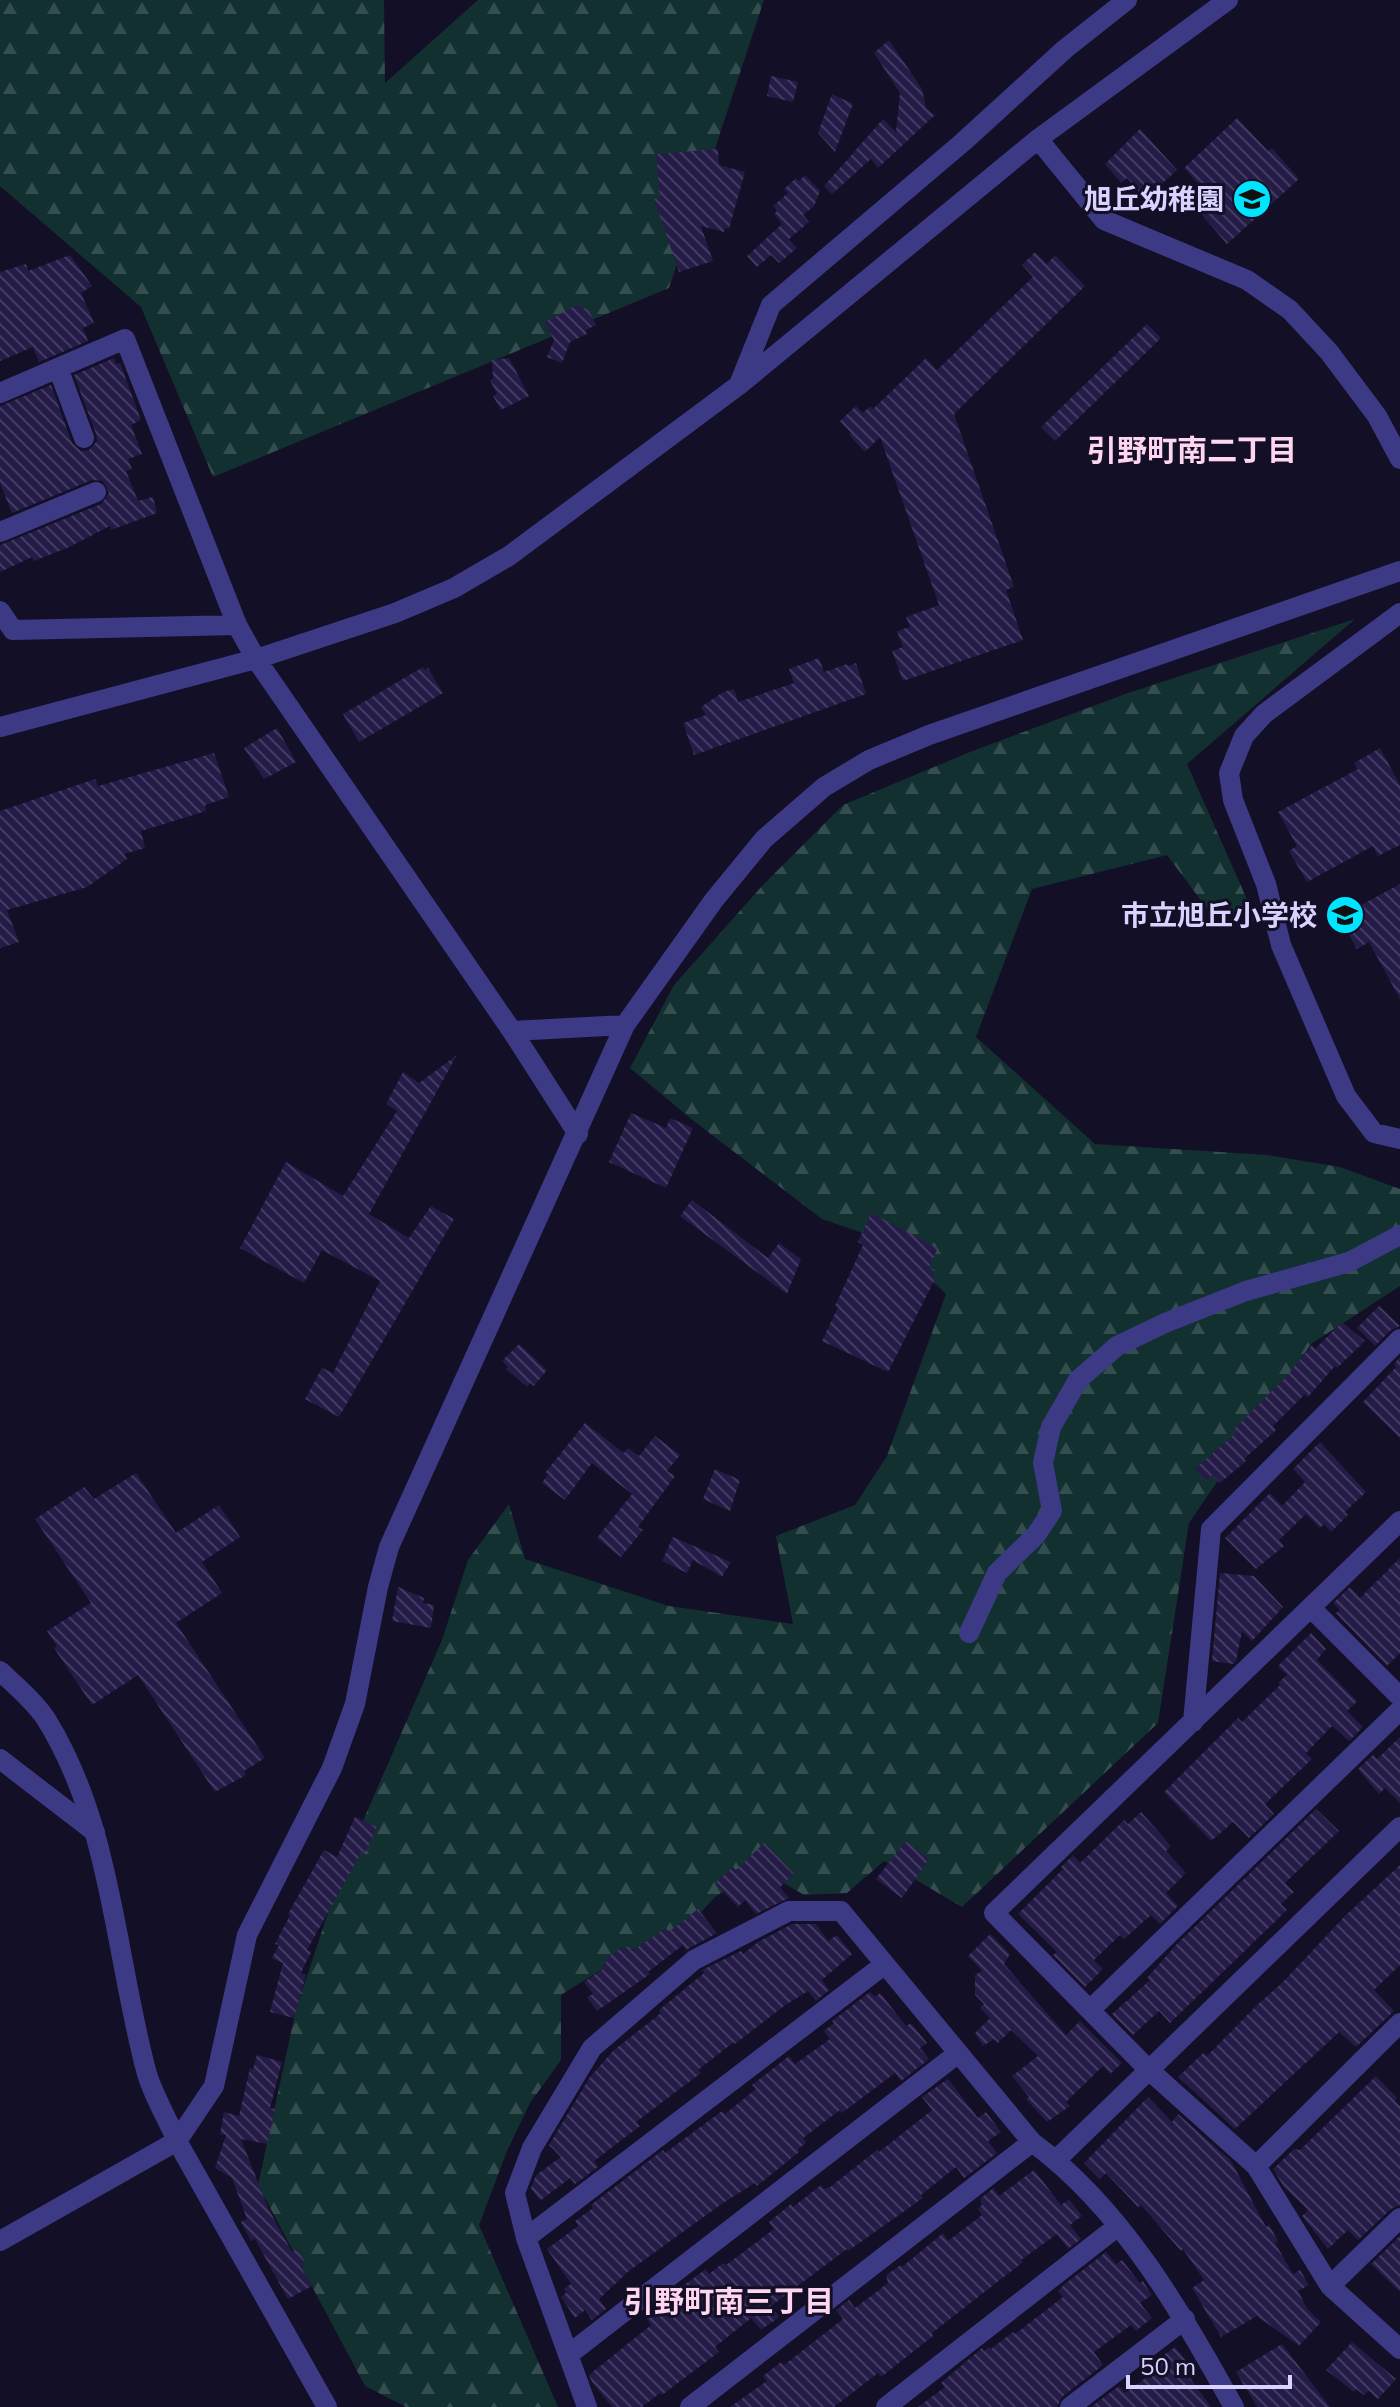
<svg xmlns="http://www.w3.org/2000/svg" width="1400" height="2407" font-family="Mulish,'Noto Sans JP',sans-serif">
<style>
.forest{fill:url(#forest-firs)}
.building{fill:url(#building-back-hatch)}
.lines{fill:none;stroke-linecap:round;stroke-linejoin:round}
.minor{stroke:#3d3a85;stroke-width:20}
.labels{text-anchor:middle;stroke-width:6;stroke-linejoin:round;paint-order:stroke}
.poi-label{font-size:28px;font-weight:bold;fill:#d9d4ff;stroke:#130f26;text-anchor:end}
.neighbourhood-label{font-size:30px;font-weight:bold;fill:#ffd6f0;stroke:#130f26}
</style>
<defs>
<pattern id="forest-firs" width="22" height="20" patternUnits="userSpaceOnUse" patternTransform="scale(2)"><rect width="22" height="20" fill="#12302f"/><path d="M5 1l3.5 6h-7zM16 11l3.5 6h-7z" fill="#344d4e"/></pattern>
<pattern id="building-back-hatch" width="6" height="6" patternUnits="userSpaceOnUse" patternTransform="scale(2)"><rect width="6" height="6" fill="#241b47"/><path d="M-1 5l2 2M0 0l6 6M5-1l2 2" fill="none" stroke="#433b63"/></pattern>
</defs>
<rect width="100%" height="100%" fill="#130f26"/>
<path class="forest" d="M0,0H384L385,83L478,0H764L669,288L213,477L141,307L0,186Z
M1355,619L1187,764L1257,922L1209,911L1167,855L1032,889L976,1037L1095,1144L1267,1155L1340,1167L1400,1189V1286L1311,1344L1189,1523L1158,1723L962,1907L884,1861L847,1893L804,1895L760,1869L715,1897L693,1921L652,1938L561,1995V2060L530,2103L507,2151L479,2225L558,2407H406L365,2386L258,2185L296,2009L345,1862L442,1640L468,1560L509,1504L525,1559L669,1606L793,1624L776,1536L855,1505L887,1456L946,1294L892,1243L822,1219L695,1122L630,1068L674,985L762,886L843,805L970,752L1128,693Z"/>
<path class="building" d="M889,40L922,89L926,108L935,115L878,168L871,159L832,194L824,186L883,119L896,132L900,93L874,53Z
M771,76L798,82L793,102L767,96Z
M832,94L853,104L835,152L818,133Z
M1237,118L1268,151L1272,148L1299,179L1227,244L1201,214L1214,201L1184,168Z
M1140,129L1177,170L1145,199L1127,178L1121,183L1105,164Z
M718,149L719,165L745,172L729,229L725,228L724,232L701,226L713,261L679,272L654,199L660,197L656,154Z
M805,175L820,191L814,206L803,215L809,222L789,239L797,248L779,263L771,255L757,267L747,256L782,224L774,214L777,211L773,206L788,193L784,189L796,178L799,181Z
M1035,252L1047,264L1055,255L1085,286L954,414L1014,587L1006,590L1023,640L903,681L892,651L903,647L897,631L910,627L906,617L939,605L880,437L865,452L849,435L851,433L840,421L856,406L863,413L870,406L873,409L926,358L937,370L1033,277L1022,265Z
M70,255L92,286L81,293L94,323L83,328L88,341L39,362L33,347L0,361V272L26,264L28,271Z
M579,304L582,310L587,307L596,325L586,330L587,334L570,342L562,363L547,357L554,340L545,322Z
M1147,324L1161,338L1055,441L1041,427Z
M114,358L116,364L120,363L141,420L131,425L142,454L128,459L132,469L126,471L138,501L153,497L157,513L111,530L110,526L69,547L34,561L32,557L0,572V545L101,504L109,493L103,481L92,480L12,513L0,483V406L51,385L72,443L81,451L89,450L97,441L96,434L74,375Z
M509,358L529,396L501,410L493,396L497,394L490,380L493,379L492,360Z
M819,658L824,672L847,664L848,666L856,663L866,694L694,755L683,723L706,715L701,707L723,692L734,689L738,702L794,683L789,669Z
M423,667L425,670L428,668L443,693L359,742L343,714Z
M277,728L296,762L264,779L244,748Z
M1380,748L1400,785V845L1378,856L1373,846L1307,882L1289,851L1297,846L1278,812L1358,769L1354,763Z
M214,753L229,797L205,805L206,811L141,831L145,848L124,854L127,859L87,887L7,910L19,942L0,948V811L95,779L98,786Z
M1400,884V999L1369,942L1357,949L1339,917Z
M457,1055L369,1214L409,1238L431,1206L454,1219L339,1417L305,1399L322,1368L333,1373L380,1281L322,1250L304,1283L240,1248L286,1162L343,1196L397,1111L386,1104L403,1072L419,1083Z
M631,1113L666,1128L670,1118L693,1128L666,1188L609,1162Z
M692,1200L768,1258L779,1243L801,1259L787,1294L680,1216Z
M871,1213L938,1248L929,1267L935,1270L931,1278L935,1279L888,1372L822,1341L838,1307L835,1306L863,1245L858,1242Z
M1379,1306L1400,1326L1391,1330L1375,1346L1357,1328Z
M1342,1322L1365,1341L1337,1368L1335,1366L1308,1397L1305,1394L1273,1426L1276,1430L1244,1459L1246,1461L1220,1483L1212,1475L1206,1481L1195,1469L1237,1432L1234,1429L1286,1377L1312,1345L1315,1349Z
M519,1344L547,1370L534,1386L530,1383L527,1387L506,1369L508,1367L502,1361Z
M1400,1357V1438L1363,1402L1396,1367L1394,1364Z
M585,1423L624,1453L628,1448L639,1456L655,1436L680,1455L667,1471L675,1476L638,1527L643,1530L621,1557L597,1538L632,1494L592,1463L565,1500L542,1483L548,1474L545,1473Z
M1320,1442L1366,1492L1345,1512L1348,1515L1331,1532L1324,1524L1320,1528L1306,1514L1279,1540L1284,1546L1256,1569L1225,1538L1270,1493L1282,1506L1305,1482L1293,1469Z
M715,1469L740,1480L730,1511L703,1499Z
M136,1473L176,1533L219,1505L240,1537L202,1562L222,1593L176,1623L265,1758L244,1771L246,1775L215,1792L138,1675L92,1705L54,1648L57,1646L47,1631L91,1603L35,1519L84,1487L94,1499Z
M673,1537L731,1562L722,1577L693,1560L687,1573L662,1561Z
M1400,1558V1653L1387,1666L1336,1613L1340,1610L1333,1603L1350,1587L1360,1598Z
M1220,1573L1254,1576L1283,1607L1252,1641L1242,1631L1236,1661L1233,1664L1212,1661Z
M398,1587L424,1598L423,1603L434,1605L431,1628L392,1621Z
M1311,1633L1326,1649L1317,1660L1357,1701L1347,1711L1363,1727L1349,1741L1332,1726L1306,1753L1312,1759L1265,1804L1274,1814L1249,1838L1233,1822L1211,1841L1164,1792L1238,1718L1242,1722L1280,1685L1278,1683L1287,1675L1278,1666Z
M1400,1737V1803L1385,1788L1379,1794L1358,1769L1373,1755L1377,1759Z
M1316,1809L1339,1831L1285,1883L1294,1892L1281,1904L1287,1910L1170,2023L1159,2011L1133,2035L1112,2014L1150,1980L1147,1978L1177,1944Z
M1141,1812L1171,1846L1166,1851L1186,1873L1166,1893L1178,1906L1160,1924L1151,1915L1124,1939L1120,1935L1094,1960L1103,1969L1085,1987L1053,1955L1057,1952L1018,1914L1063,1869L1061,1867L1073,1855L1080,1863L1124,1820L1128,1824Z
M355,1817L377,1827L364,1855L361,1853L307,1950L311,1952L301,1973L306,1975L294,2018L270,2012L283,1963L272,1958L279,1945L275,1944L290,1915L288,1914L324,1850L337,1857Z
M907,1842L929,1859L902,1898L876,1879L904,1843Z
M764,1843L794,1874L780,1887L789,1898L756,1914L745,1900L738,1907L715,1883L733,1867L736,1870Z
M1400,1865V1965L1374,1990L1394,2011L1356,2047L1339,2032L1235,2129L1178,2077L1203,2053L1207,2056L1258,2004L1283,1982L1346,1915Z
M698,1909L717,1933L686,1950L683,1945L648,1972L650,1974L597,2011L587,1997L593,1994L584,1982L603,1969L601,1966L608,1961L606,1959L622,1947L624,1949L628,1946L632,1951L666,1928L669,1932Z
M792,1924H816L828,1941L837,1935L852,1954L822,1980L829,1990L816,2001L808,1991L784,2006L735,2044L734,2042L698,2070L701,2073L636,2122L640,2126L594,2161L598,2167L575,2184L570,2178L540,2201L531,2188L536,2175L561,2157L549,2145L590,2077L614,2050L661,2013L659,2010L704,1973L702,1970L741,1951L743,1954L758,1942Z
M990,1934L1010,1954L1004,1964L1066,2035L1080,2021L1122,2063L1110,2074L1103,2066L1066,2102L1070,2106L1047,2122L1026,2099L1029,2097L1012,2076L1038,2056L1011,2030L998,2043L994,2039L983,2046L975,2033L990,2018L980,2008L984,2004L975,1995V1975L982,1971L968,1956Z
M870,1992L875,1997L880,1993L906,2026L911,2023L927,2043L920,2048L929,2059L901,2081L895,2073L842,2113L840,2110L803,2138L806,2143L798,2149L799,2152L757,2186L755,2183L723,2203L629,2271L599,2299L606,2309L592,2320L585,2310L575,2318L561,2297L567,2292L564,2289L571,2284L547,2249L578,2226L575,2221L593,2208L591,2205L663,2150L665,2153L722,2111L725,2114L756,2089L752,2085L789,2056L795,2064L830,2039L824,2031L834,2023L832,2021Z
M257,2055L282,2062L270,2108L275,2109L267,2144L241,2139L268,2208L292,2252L297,2249L306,2264L301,2267L312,2286L288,2299L255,2239L251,2241L241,2222L247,2219L232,2178L215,2168L226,2135L220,2134L224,2112L239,2116L250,2068L253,2069Z
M1376,2076L1397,2098L1395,2101L1400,2106V2205L1391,2209L1358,2240L1348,2230L1328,2249L1302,2216L1308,2210L1284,2187L1273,2169L1294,2149L1300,2150Z
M948,2079L978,2118L986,2112L1001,2132L988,2141L997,2153L964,2178L956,2167L921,2195L923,2198L848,2251L847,2249L771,2306L779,2317L761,2330L751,2318L715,2347L719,2352L662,2395L660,2393L642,2407H612L592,2382L589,2375L651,2325L644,2314L706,2269L709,2274L723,2263L726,2265L774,2229L769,2222L791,2204L793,2207L821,2185L824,2189L830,2187L877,2150L879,2152L932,2110L922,2097Z
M1148,2097L1172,2122L1178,2114L1231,2161L1266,2227L1269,2225L1278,2241L1275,2243L1293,2274L1300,2270L1309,2285L1298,2291L1308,2310L1321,2322L1299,2346L1257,2316L1221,2337L1192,2288L1204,2280L1183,2249L1181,2251L1141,2205L1138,2207L1106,2173L1100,2179L1084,2163Z
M1034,2170L1061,2205L1069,2199L1082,2216L1070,2225L1081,2239L1068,2249L1057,2234L1021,2260L1023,2262L932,2333L933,2336L881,2377L878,2373L834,2407H730L767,2381L763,2376L781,2362L784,2365L843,2319L836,2310L849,2300L855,2308L888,2283L886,2275L901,2265L902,2267L943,2233L948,2241L982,2215L978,2209L982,2205L980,2199L993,2188L999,2196Z
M1400,2236V2292L1371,2264Z
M1106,2252L1116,2264L1122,2260L1140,2283L1143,2281L1144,2283L1152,2295L1140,2303L1152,2318L1136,2331L1131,2325L1094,2352L1103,2365L1062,2397L1057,2407H918L945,2387L941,2383L982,2348L984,2351L989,2347L991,2349L1013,2332L1015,2334L1063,2297L1058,2291L1065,2284Z
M1352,2342L1396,2379L1378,2399L1369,2391L1364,2395L1356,2389L1354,2392L1326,2370Z
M1282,2344L1330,2407H1257L1236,2372Z
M1175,2347L1191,2367L1185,2371L1211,2407H1091L1119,2386L1125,2393L1155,2371L1150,2365Z"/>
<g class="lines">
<path class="minor" d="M1038,139L1104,220L1247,280L1290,310L1329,352L1377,416L1400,459
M58,368L84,438
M740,382L771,305L963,142L1065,49L1127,0
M0,393L125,339L237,625L256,659L512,1031L578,1134
M0,532L96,492
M0,611L13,630L237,625
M1400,613L1264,714L1244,736L1229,773L1233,800L1266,884L1281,945L1346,1096L1374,1133L1400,1139
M0,727L256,659L395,613L454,588L509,556L739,385L1038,139L1228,0
M512,1031L625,1025
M1400,1521L994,1913L1149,2070L1256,2166L1330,2286L1400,2349
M1311,1608L1400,1697
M969,1633L997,1573L1036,1535L1052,1511L1043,1463L1051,1427L1078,1380L1117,1346L1165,1323L1246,1291L1349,1262L1400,1235
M0,1671C16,1686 34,1701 46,1719C112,1825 115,1956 147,2074C154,2097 168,2120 177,2141
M1193,1722L1211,1529L1400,1339
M0,1759L95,1832
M1091,2009L1400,1710
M177,2141L214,2086L247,1935L332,1768L355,1704L378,1587L389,1547L625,1025L714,900L764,839L824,787L869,760L929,735L1400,571
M1056,2160L1400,1827
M1256,2166L1400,2023
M526,2238L885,1964
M0,2241L177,2141L327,2407
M1330,2286L1400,2218
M568,2355L957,2054
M587,2407L526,2238L515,2193L532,2148L592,2048L694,1960L789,1911H841L1032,2142C1122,2208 1181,2312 1234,2407
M690,2407L1032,2142
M886,2407L1118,2226
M1070,2407L1185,2319"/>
</g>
<defs>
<g id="school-disc" transform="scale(2)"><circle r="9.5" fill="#00e5ff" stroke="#130f26"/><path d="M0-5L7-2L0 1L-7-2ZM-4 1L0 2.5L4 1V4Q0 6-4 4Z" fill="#111"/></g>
</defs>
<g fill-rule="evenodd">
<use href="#school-disc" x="1252" y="199"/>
<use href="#school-disc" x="1345" y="915"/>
</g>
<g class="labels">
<g class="poi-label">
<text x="1224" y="209">旭丘幼稚園</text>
<text x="1317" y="925">市立旭丘小学校</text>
</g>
<g class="neighbourhood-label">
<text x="1192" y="461">引野町南二丁目</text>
<text x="729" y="2312">引野町南三丁目</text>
</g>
</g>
<path d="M1128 2375v12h162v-12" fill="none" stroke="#d9d4ff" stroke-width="4"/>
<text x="1140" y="2375" font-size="24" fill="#d9d4ff" stroke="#130f26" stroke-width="6" paint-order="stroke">50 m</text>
</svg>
